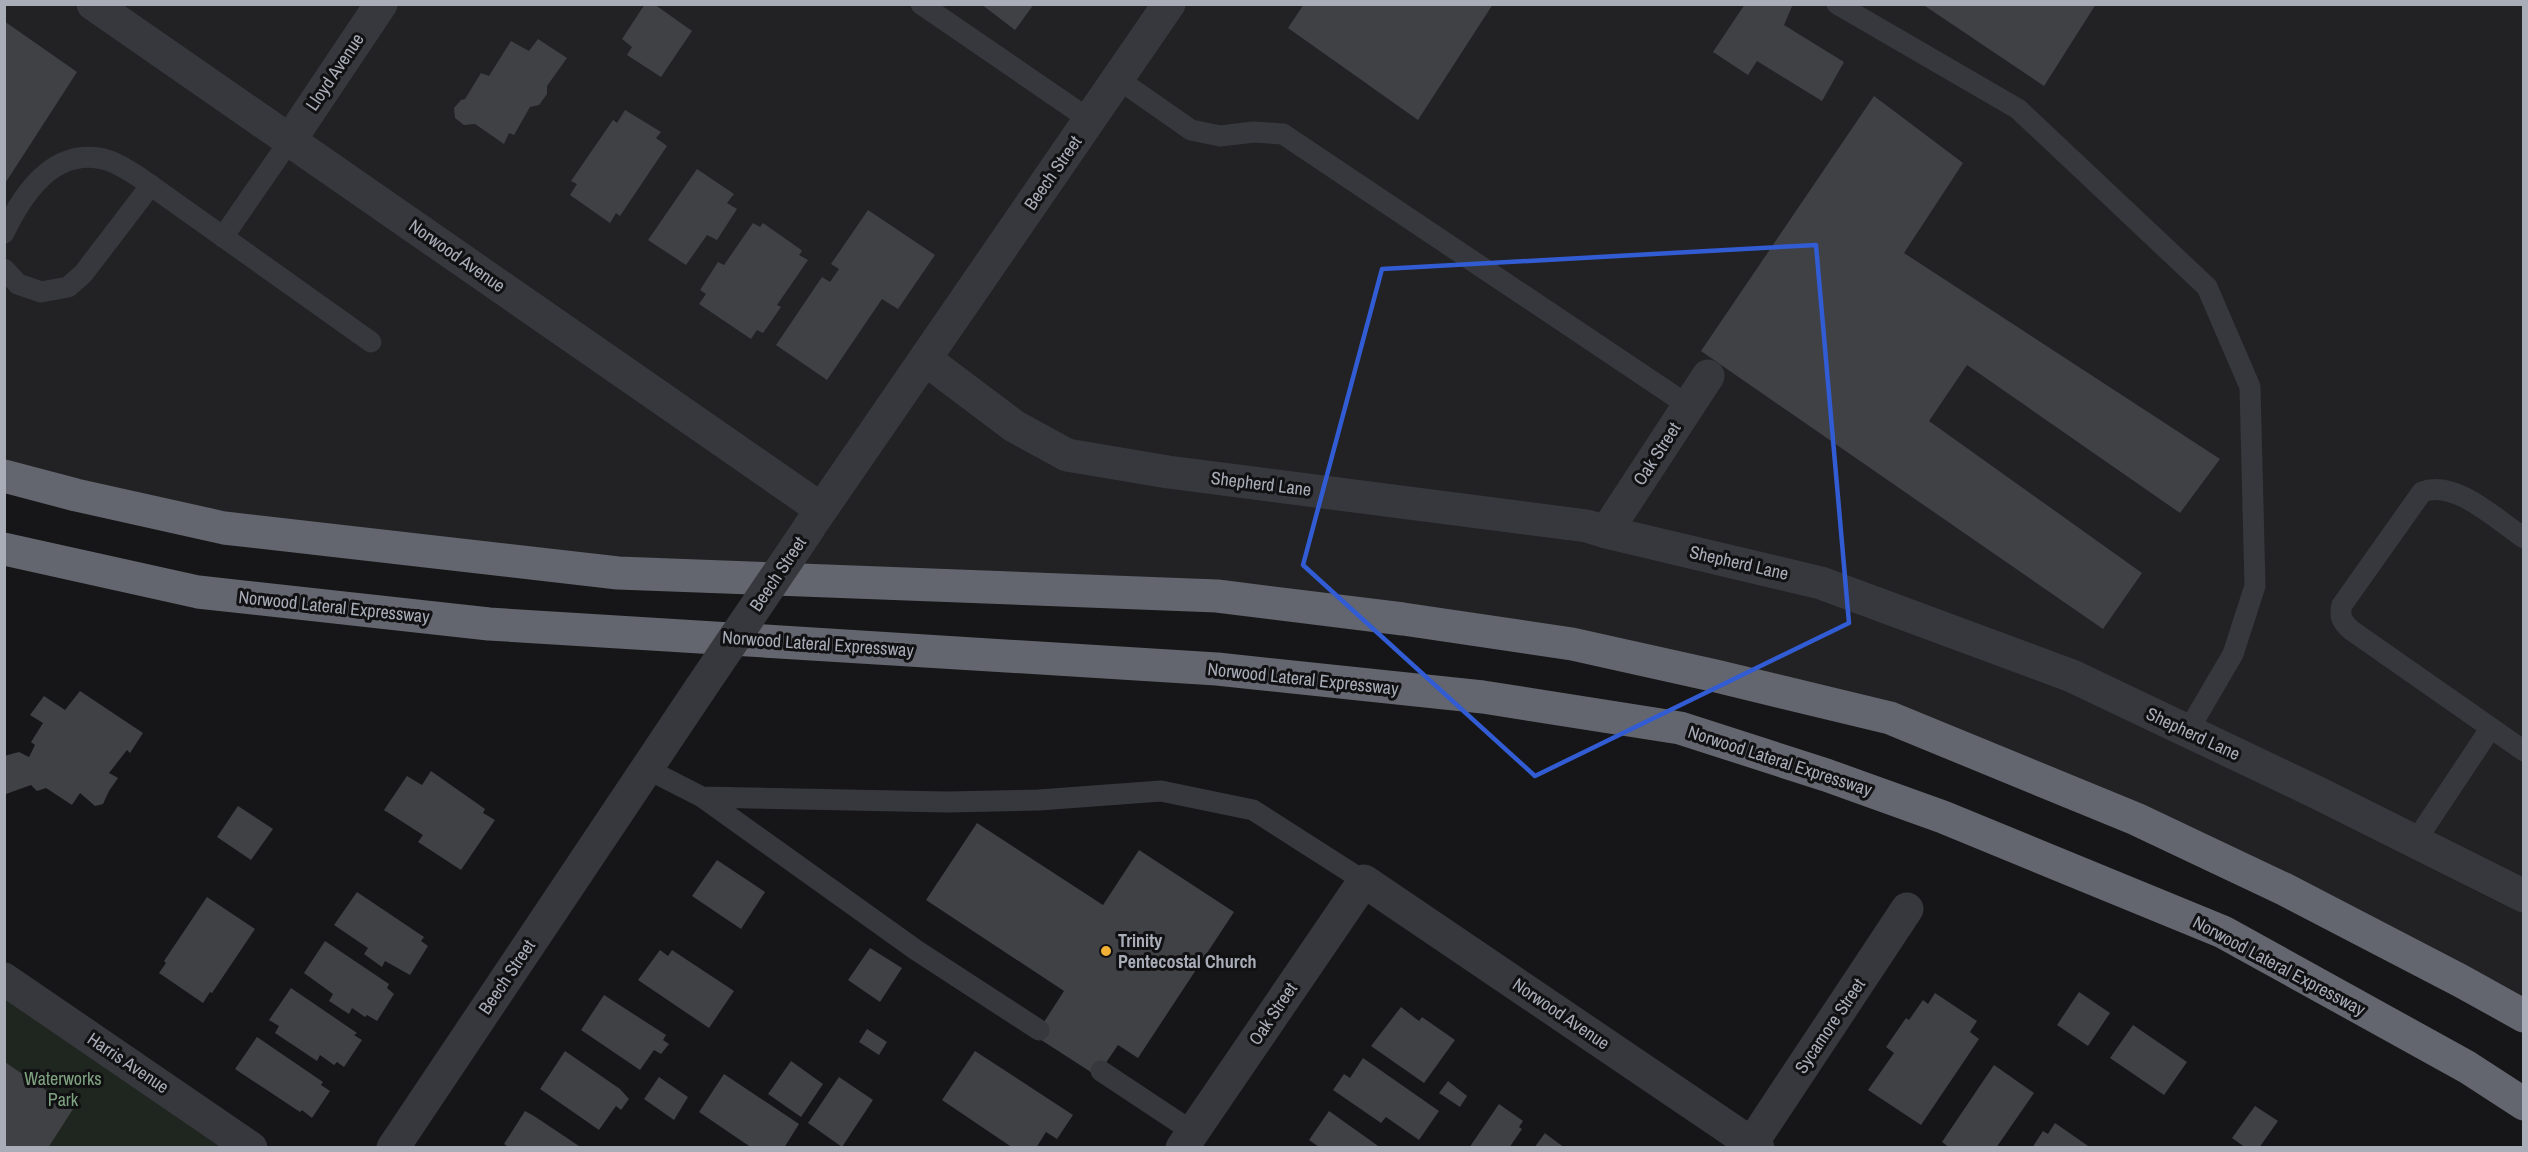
<svg xmlns="http://www.w3.org/2000/svg" width="2528" height="1152" font-family="'Archivo Narrow',sans-serif">
<style>
.built{fill:#222225}
.green{fill:#1e261f}
.building{fill:#404145}
.lines{fill:none;stroke-linecap:round;stroke-linejoin:round}
.service{stroke:#37383d;stroke-width:21}
.minor{stroke:#37383d;stroke-width:33}
.motorway{stroke:#63666e;stroke-width:33}
.minor-bridge{stroke:#37383d;stroke-width:33}
.marked{fill:none;stroke:#325cd3;stroke-width:4.5;stroke-linejoin:round}
.poi-dot{fill:#f2b134;stroke:#111113;stroke-width:2}
.labels{text-anchor:middle;stroke-width:6;stroke-linejoin:round;paint-order:stroke}
.street-label{font-size:18px;fill:#a8adb8;stroke:#111113}
.poi-label{font-size:18px;font-weight:bold;fill:#a8adb8;stroke:#111113;text-anchor:start}
.park-label{font-size:18px;fill:#7fa381;stroke:#111113}
</style>
<rect width="100%" height="100%" fill="#161618"/>
<path class="built" d="M4,5H2523V1016L1890,718L1403,619L406,550L5,476Z"/>
<path class="green" d="M5,979L251,1147H5Z"/>
<path class="building" d="M645,4H654L692,31L661,77L627,55L632,47L622,39Z
M981,4H1034L1015,30Z
M1304,4H1493L1418,120L1288,28Z
M1745,4H1793L1784,25L1844,62L1822,101L1757,61L1748,75L1713,52Z
M1922,4H2096L2044,86Z
M4,21L77,72L4,185Z
M538,39L567,58L547,86V94L539,105L530,107L514,135L509,133L504,144L475,124L464,125L455,118L454,108L461,100L465,99L481,73L489,76L511,41L529,51Z
M1874,96L1963,163L1904,253L2220,459L2180,513L1967,365L1929,421L2142,573L2103,629L1701,351Z
M625,110L661,132L656,138L667,146L620,216L616,213L610,223L570,195L577,184L571,181L613,120L617,123Z
M697,169L734,194L727,203L737,209L717,240L707,235L686,265L648,240Z
M868,210L935,255L898,309L882,299L827,380L776,345L822,277L830,282L839,269L831,264Z
M753,223L760,227L763,223L800,249L802,251L799,255L808,260L777,305L781,307L763,333L757,330L751,339L699,304L706,294L700,290L718,262L724,265Z
M80,691L143,733L130,753L127,750L109,773L118,778L109,791L103,804L95,806L80,793L72,805L46,788L37,791L31,785L6,794L4,756L19,752L29,757L35,745L31,742L43,723L30,715L44,696L65,710Z
M431,771L485,809L483,813L495,820L461,870L418,842L423,835L384,810L407,776L422,785Z
M238,806L273,829L251,860L217,837Z
M977,823L1103,905L1139,850L1234,912L1138,1058L1118,1045L1097,1076L1035,1036L1064,991L926,900Z
M717,860L765,892L741,929L692,896Z
M357,892L424,937L421,941L428,946L410,975L385,961L382,967L364,954L368,948L334,925Z
M207,897L255,929L212,993L210,992L203,1003L159,973L166,963L164,961Z
M325,941L389,984L387,988L394,994L377,1021L367,1015L365,1017L352,1008L349,1014L329,1001L333,994L304,973Z
M870,948L902,968L880,1002L848,980Z
M660,950L668,956L672,950L734,991L709,1028L638,980Z
M291,988L357,1033L354,1035L362,1040L344,1067L337,1062L334,1065L320,1055L317,1061L275,1033L279,1026L269,1020Z
M2079,992L2110,1013L2088,1046L2057,1025Z
M1935,993L1977,1021L1970,1032L1979,1039L1921,1125L1868,1090L1894,1053L1886,1047L1906,1018L1909,1020L1923,1000L1928,1004Z
M604,995L666,1035L663,1040L669,1044L661,1054L654,1050L640,1070L581,1030Z
M1401,1007L1419,1021L1422,1017L1455,1040L1424,1083L1371,1046Z
M2133,1025L2187,1062L2164,1095L2110,1058Z
M867,1029L887,1042L879,1055L859,1042Z
M257,1037L323,1082L321,1085L330,1091L312,1118L302,1110L300,1112L235,1069Z
M565,1051L620,1089L629,1099L621,1110L616,1106L599,1130L540,1089Z
M975,1051L1073,1115L1057,1139L1046,1132L1036,1148H1013L942,1100Z
M1363,1058L1439,1111L1419,1140L1386,1117L1381,1123L1333,1090L1344,1074L1350,1078Z
M791,1061L823,1084L801,1117L768,1094Z
M5,1062L73,1109L48,1148H5Z
M1994,1065L2034,1093L1996,1148H1950L1942,1142Z
M724,1074L799,1124L784,1148H752L699,1112Z
M659,1077L688,1097L674,1120L644,1099Z
M839,1077L873,1100L842,1147L808,1123Z
M1448,1081L1467,1096L1460,1107L1439,1093Z
M1499,1104L1523,1121L1519,1127L1522,1129L1509,1148H1469Z
M2255,1106L2278,1121L2259,1148H2246L2232,1138Z
M525,1111L534,1116L582,1148H510L504,1144Z
M1329,1111L1381,1148L1319,1147L1309,1140Z
M2055,1123L2091,1148H2032L2043,1131L2048,1134Z
M1545,1133L1546,1134L1565,1148H1534Z"/>
<g class="lines">
<path class="service" d="M921,4L1090,120
M1837,4L2018,109L2207,287L2250,387L2255,586L2233,654L2188,731
M1118,79L1191,130L1220,136L1254,132L1283,134L1689,406
M4,233C22,195 51,151 98,158C113,160 126,169 139,177L371,342
M223,237L290,140
M4,269L18,284L41,292L68,287L83,274L151,185
M2524,538C2497,520 2455,479 2422,492L2342,605C2339,616 2342,622 2351,630L2524,751
M647,769L702,797L947,802L1039,800L1161,791L1253,810L1364,881
M702,797L916,950L1039,1030
M2415,842L2490,729
M1101,1071L1193,1132"/>
<path class="minor" d="M93,4L821,509
M290,140L381,4
M925,359L1014,426L1067,455L1168,472L1587,526L1606,532L1821,583L2072,676L2318,793L2524,896
M810,526L1169,4
M1606,532L1708,376
M4,979L251,1148
M1752,1143L1907,909
M393,1148L700,689
M1182,1148L1364,881L1758,1148"/>
<path class="motorway" d="M4,476L76,495L224,528L618,573L1217,596L1403,619L1572,644L1716,676L1890,718L2136,819L2284,889L2461,981L2524,1016
M4,549L198,592L489,624L1217,669L1483,697L1680,728L1826,775L1943,817L2223,932L2467,1067L2524,1104"/>
<path class="minor-bridge" d="M700,689L809,528"/>
</g>
<path class="marked" d="M1816,245L1849,623L1535,776L1303,565L1382,269Z"/>
<circle class="poi-dot" cx="1106" cy="951" r="6"/>
<g class="labels">
<g class="street-label">
<text transform="translate(335 72) rotate(-56)" y="6">Lloyd Avenue</text>
<text transform="translate(1053 173) rotate(-55)" y="6">Beech Street</text>
<text transform="translate(457 256) rotate(35)" y="6">Norwood Avenue</text>
<text transform="translate(1657 454) rotate(-57)" y="6">Oak Street</text>
<text transform="translate(1261 484) rotate(7)" y="6">Shepherd Lane</text>
<text transform="translate(1739 563) rotate(13)" y="6">Shepherd Lane</text>
<text transform="translate(778 574) rotate(-56)" y="6">Beech Street</text>
<text transform="translate(334 607) rotate(6)" y="6">Norwood Lateral Expressway</text>
<text transform="translate(818 644) rotate(4)" y="6">Norwood Lateral Expressway</text>
<text transform="translate(1303 679) rotate(6)" y="6">Norwood Lateral Expressway</text>
<text transform="translate(2193 734) rotate(25)" y="6">Shepherd Lane</text>
<text transform="translate(1780 761) rotate(18)" y="6">Norwood Lateral Expressway</text>
<text transform="translate(2279 966) rotate(28)" y="6">Norwood Lateral Expressway</text>
<text transform="translate(507 977) rotate(-56)" y="6">Beech Street</text>
<text transform="translate(1273 1014) rotate(-56)" y="6">Oak Street</text>
<text transform="translate(1561 1014) rotate(34)" y="6">Norwood Avenue</text>
<text transform="translate(1830 1026) rotate(-56)" y="6">Sycamore Street</text>
<text transform="translate(128 1063) rotate(34)" y="6">Harris Avenue</text>
</g>
<g class="poi-label">
<text x="1118" y="947">Trinity<tspan x="1118" dy="21">Pentecostal Church</tspan></text>
</g>
<g class="park-label">
<text x="63" y="1085">Waterworks<tspan x="63" dy="21">Park</tspan></text>
</g>
</g>
<rect width="2528" height="1152" fill="none" stroke="#a8adb8" stroke-width="12"/>
</svg>
